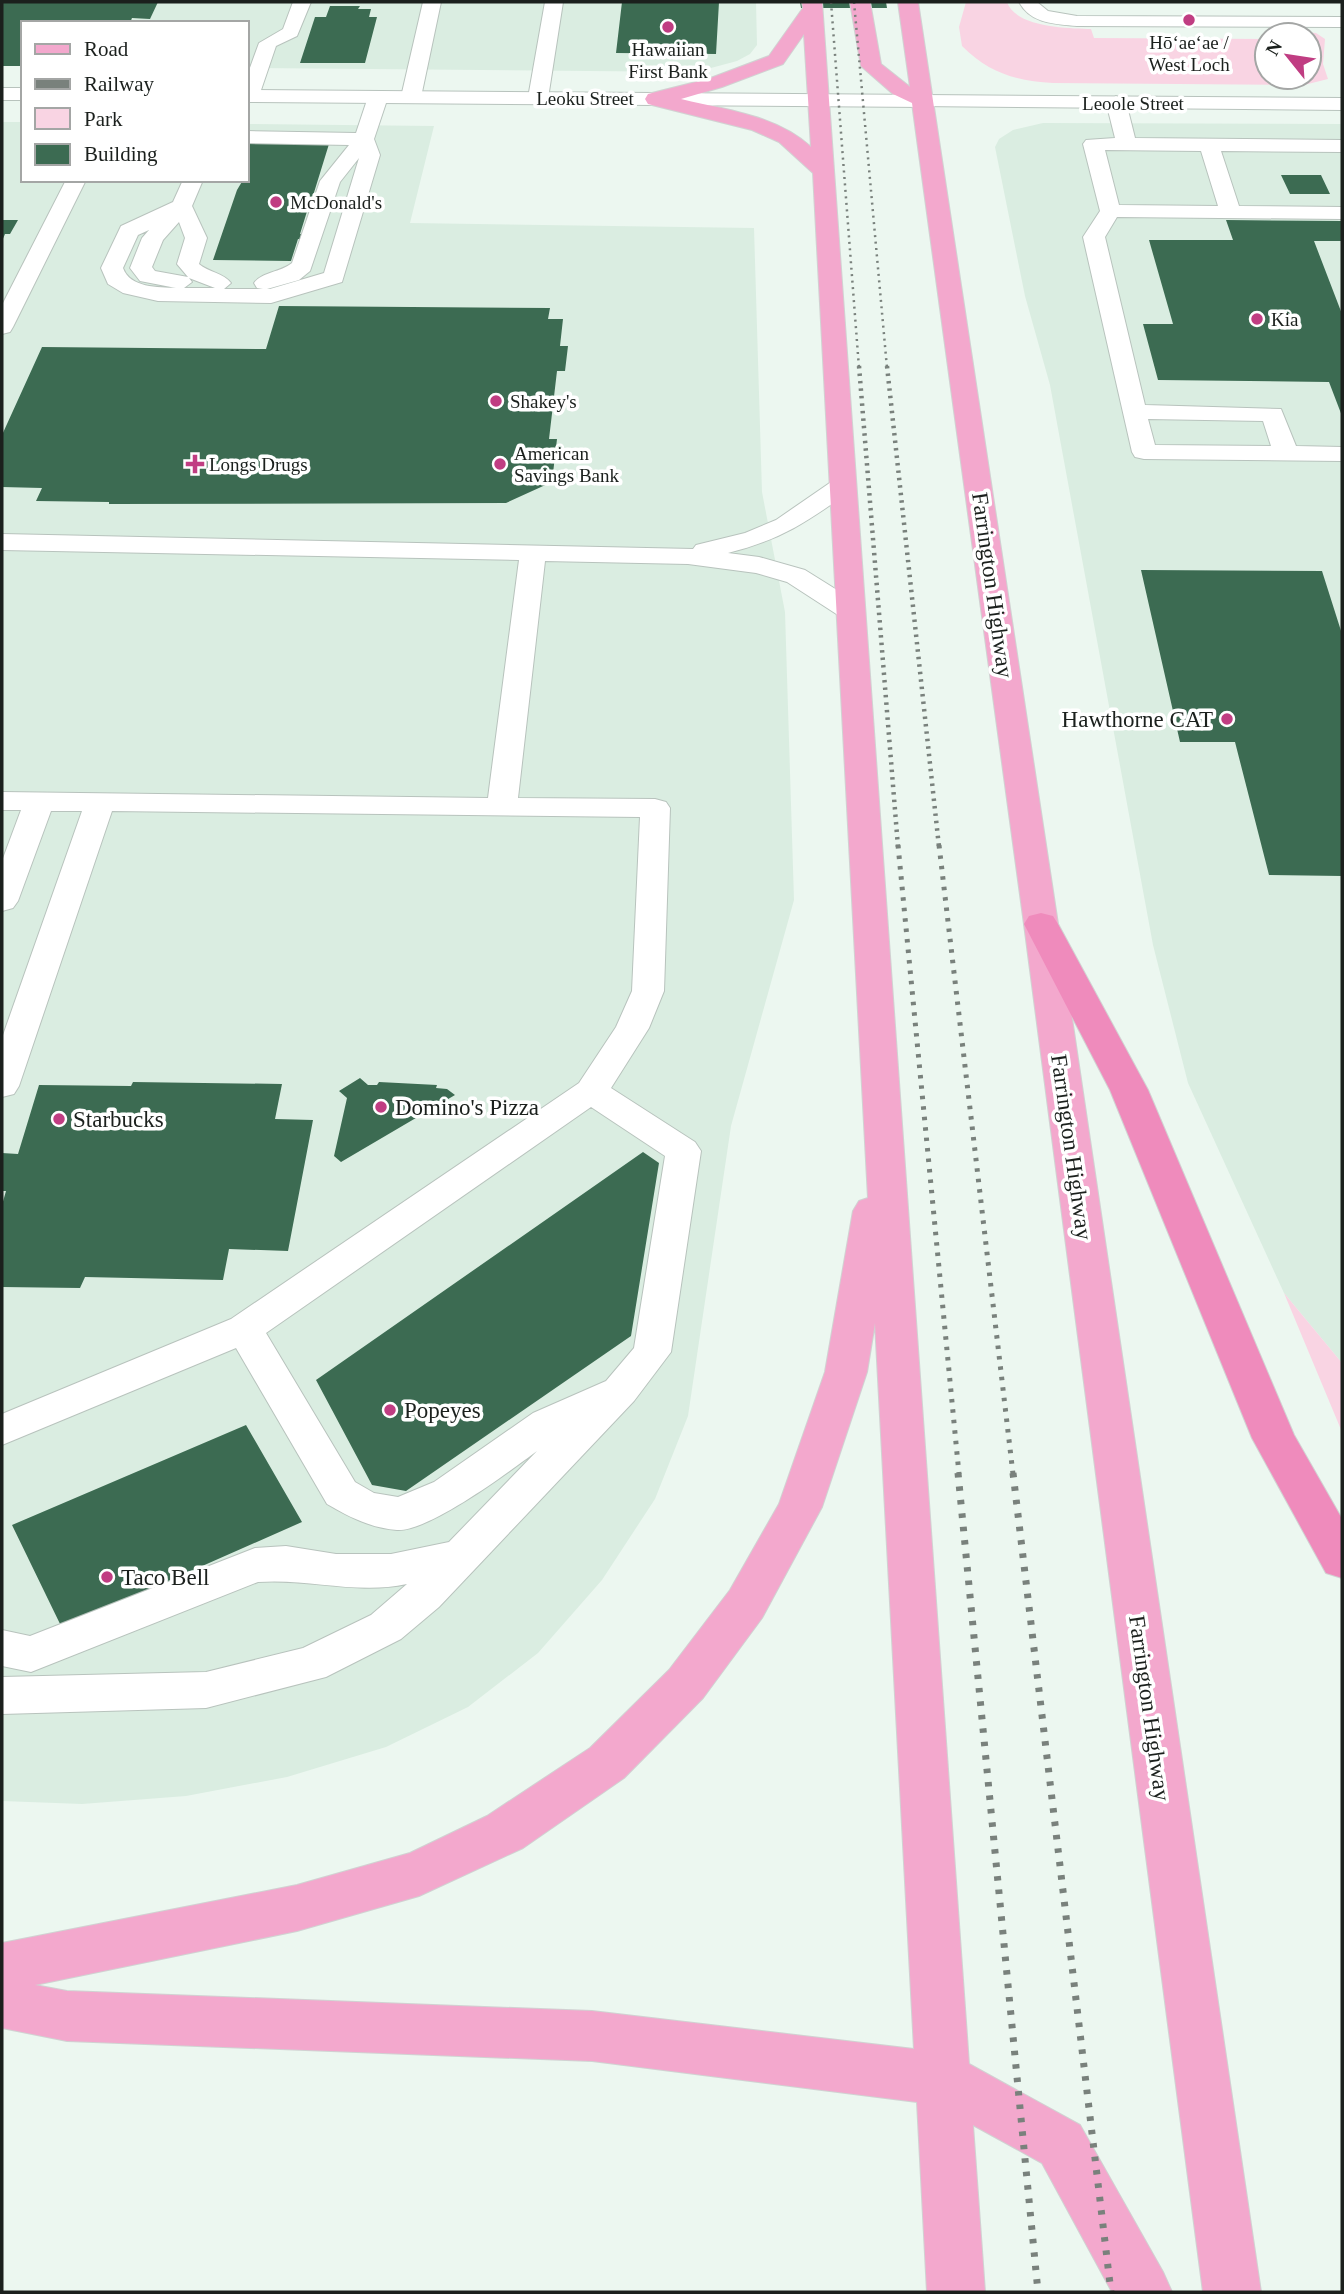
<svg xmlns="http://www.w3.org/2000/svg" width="1344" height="2294" font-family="'Times New Roman',serif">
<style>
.built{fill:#daede1}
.green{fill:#f9d4e3}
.building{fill:#3c6b52}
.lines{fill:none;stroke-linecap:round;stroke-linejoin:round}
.service-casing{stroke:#b8c3bd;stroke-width:2}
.minor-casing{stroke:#b8c3bd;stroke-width:2}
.tertiary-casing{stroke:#b8c3bd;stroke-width:2}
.primary-casing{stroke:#d1d2d2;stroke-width:2}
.trunk-casing{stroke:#d1d2d2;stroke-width:2}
.service{fill:#fff;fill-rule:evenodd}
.minor{fill:#fff;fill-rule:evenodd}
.tertiary{fill:#fff;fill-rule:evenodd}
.primary{fill:#f3a8cd;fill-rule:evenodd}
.trunk{fill:#ef8bbc;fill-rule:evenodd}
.rail-far3{stroke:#79817c;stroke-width:2.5;stroke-dasharray:2 4.5;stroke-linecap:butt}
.rail-far2{stroke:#79817c;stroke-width:4.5;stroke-dasharray:2.5 5;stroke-linecap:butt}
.rail-far1{stroke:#79817c;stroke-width:5;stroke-dasharray:3.5 7;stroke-linecap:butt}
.rail{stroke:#79817c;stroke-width:7;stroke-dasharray:4.5 9;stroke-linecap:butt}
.poi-dot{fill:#c03d82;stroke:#fff;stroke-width:2.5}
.labels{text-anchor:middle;stroke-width:7;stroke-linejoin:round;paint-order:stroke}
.far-poi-label{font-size:19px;fill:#1b201d;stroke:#fff;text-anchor:start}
.far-street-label{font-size:19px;fill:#1b201d;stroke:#fff}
.street-label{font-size:23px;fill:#1b201d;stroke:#fff}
.poi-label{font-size:23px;fill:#1b201d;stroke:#fff;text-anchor:start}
</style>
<rect width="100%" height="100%" fill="#ecf7f0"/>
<path class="built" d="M2,2H756L757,45L750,54L737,61L696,72L247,68V23H23V66H2Z
M2,122H23V180H247V124L434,126L410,223L754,228L762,492L785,612L794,900L731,1126L688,1416L655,1499L602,1580L538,1653L468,1707L386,1747L287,1777L186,1796L82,1804L2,1801Z
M1043,123L1342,124V1363L1284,1293L1188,1083L1153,945L1050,385L1025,296L995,147L999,139L1013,130Z"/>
<path class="green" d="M966,2H1007C1016,28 1069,28 1091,29L1094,38L1267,39V77H1309V35H1297L1295,31L1316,33L1325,39L1323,64L1328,79L1304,85L1053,83C1016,81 989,73 962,46L959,27Z
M1284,1293L1342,1363V1432Z"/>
<path class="building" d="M2,2H158L150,19L132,18L130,23H23V66H2Z
M622,2H719L716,54L616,53Z
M800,2H886L887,8H801Z
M330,6H360L358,9H371L369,17H377L365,63H300L315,17H326Z
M247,143L329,144L312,199H319L317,205H309L300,234H308L306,240L298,239L291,261L213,260L237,190L243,180H247Z
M1281,175H1321L1330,194H1290Z
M2,220H18L10,234H5L2,241Z
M1226,220L1342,221V241H1314L1342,314V416L1329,382L1158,380L1143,324H1173L1149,240H1233Z
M279,306L550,308L548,319H563L560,346H568L565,371H557L549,439H557L552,482L506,503L109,504V502L36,501L42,488L2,487V435L42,347L266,349Z
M1141,570L1322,571L1342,634V876L1269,875L1235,742H1180Z
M360,1078L368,1085H377L379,1082L437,1085L436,1088L447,1089L455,1095L341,1162L334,1156L347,1098L339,1091Z
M133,1082L282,1084L275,1119L313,1120L288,1251L229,1249L223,1280L85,1277L80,1288L2,1287V1205L6,1191H2V1153L18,1154L39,1085L131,1086Z
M643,1152L659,1163L631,1336L406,1491L372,1485L316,1380Z
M246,1425L302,1522L62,1628L12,1525Z"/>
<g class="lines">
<g class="service-casing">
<path id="service" d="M293,2H311L297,36L276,46L259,96L256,100L247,101V76L259,43L283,29Z
M423,2H441L421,97L411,103L401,97Z
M545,2H563L548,98L538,104L528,98Z
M1019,2H1037L1048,11L1077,16L1341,17L1342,27L1077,26C1055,24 1031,24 1019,2Z
M378,91L388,97L374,139L380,155L342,282L271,303L158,301L123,293L108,284L101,268L121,226L173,202L183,180H203L192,206L207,238L199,264C208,272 224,273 231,283L224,289H263L257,288L254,283C262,272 281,272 292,263L320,181L349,145L247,143V131L356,133L368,97ZM359,158L324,273L270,289H267L299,280L310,271L340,182ZM179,222L185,238L177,264L188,277L155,271L152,267L163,240ZM149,230L142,238L130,268L140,281L176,288C158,287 130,288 123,268L138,235ZM189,278L215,288H184L192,282Z
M1116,96L1126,102L1135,138L1342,140V152L1221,151L1239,206L1342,207V219L1117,217L1105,237L1145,405L1281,409L1296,446L1342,447V461L1144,459L1135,457L1132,452L1083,237L1100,211L1083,144L1086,140L1115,138L1106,102ZM1105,150L1201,151L1218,206L1119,205ZM1148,419L1263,421L1271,446L1155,445Z
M66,180H86L13,327L10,332L2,334V305Z
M843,477L852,480L856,485L852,490C808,521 781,540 728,553L759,557L805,570L861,605L864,611L861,617L851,619L841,617L787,582L756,573L688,564L545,561L518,798L655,799L666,802L670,808L664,991L649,1028L611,1088L695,1142L701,1151L671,1352L634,1401L439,1607L401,1639L326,1677L206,1708L2,1714V1677L206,1672L303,1648L371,1615L407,1584C357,1595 308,1578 258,1582L31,1672L2,1666V1630L30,1636L255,1548L286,1546L336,1554H391L449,1542L537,1451C510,1471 429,1532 397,1530C371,1528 349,1517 327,1504L236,1348L2,1445V1414L231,1319L579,1083L616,1027L632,991L640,817L112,811L19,1086L14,1094L2,1097V1038L82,811H51L18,901L13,908L2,911V861L21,810H2V792L488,798L519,560L2,550V534L693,549L696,545L745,533L776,520L834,480ZM591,1107L665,1156L634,1348L606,1381L533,1413L434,1482L398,1497L374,1493L355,1482L266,1333Z"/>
</g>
<g class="minor-casing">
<path id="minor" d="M924,95L1342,98V110L916,106L913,101L916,96Z"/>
</g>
<g class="tertiary-casing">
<path id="tertiary" d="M2,88H23V100H2Z
M247,90L924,95L932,96L935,101L932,106L924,107L247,102Z"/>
</g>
<g class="primary-casing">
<path id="primary" d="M802,2H822L969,2064L1080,2125L1163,2272L1172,2292H1112L1042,2163L973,2125L985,2292H927L917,2102L592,2061L67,2041L2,2028V1943L297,1885L410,1853L487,1816L590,1748L669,1670L730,1590L779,1504L825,1372L853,1211L859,1201L868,1198L813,173L779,142L752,130L648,104L645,99L648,94L708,79L769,56L803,8ZM804,34L811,147C776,115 726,110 681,99L722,87L783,64ZM875,1323L914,2049L592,2011L67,1991L35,1985L297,1931L419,1896L523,1848L624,1778L703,1698L762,1618L822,1507L867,1372Z
M850,2H870L881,64L910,87L898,2H918L1058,924L1261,2292H1203L1024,924L912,103L893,94L861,66Z"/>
</g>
<g class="trunk-casing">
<path id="trunk" d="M1041,913L1053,916L1058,924L1148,1090L1294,1435L1342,1519V1578L1326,1573L1252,1438L1110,1090L1024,924L1029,916Z"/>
</g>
<use href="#service" class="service"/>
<use href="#minor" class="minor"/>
<use href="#tertiary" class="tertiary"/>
<use href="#primary" class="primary"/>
<use href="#trunk" class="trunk"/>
<path class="rail-far3" d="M831,2L859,368
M854,2L887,368"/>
<path class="rail-far2" d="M859,366L898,847
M887,366L939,847"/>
<path class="rail-far1" d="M898,845L959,1474
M939,845L1013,1474"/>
<path class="rail" d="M958,1473L1038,2292
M1013,1473L1111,2292"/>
</g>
<g class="poi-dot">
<circle cx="1189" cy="20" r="7"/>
<circle cx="668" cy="27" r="7"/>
<circle cx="276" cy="202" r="7"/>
<circle cx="1257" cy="319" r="7"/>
<circle cx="496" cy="401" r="7"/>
<path d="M191.5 453.5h7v7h7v7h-7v7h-7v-7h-7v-7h7z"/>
<circle cx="500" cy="464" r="7"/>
<circle cx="1227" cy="719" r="7"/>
<circle cx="381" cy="1107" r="7"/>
<circle cx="59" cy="1119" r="7"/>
<circle cx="390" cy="1410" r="7"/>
<circle cx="107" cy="1577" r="7"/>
</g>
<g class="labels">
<g class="far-poi-label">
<text x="1189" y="49" text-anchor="middle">Hō‘ae‘ae /<tspan x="1189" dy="22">West Loch</tspan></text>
<text x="668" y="56" text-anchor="middle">Hawaiian<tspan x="668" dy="22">First Bank</tspan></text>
<text x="290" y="209">McDonald's</text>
<text x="1271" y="326">Kia</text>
<text x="510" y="408">Shakey's</text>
<text x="514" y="460">American<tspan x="514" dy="22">Savings Bank</tspan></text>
<text x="209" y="471">Longs Drugs</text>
</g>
<g class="far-street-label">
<text x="585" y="105">Leoku Street</text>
<text x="1133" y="110">Leoole Street</text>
</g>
<g class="street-label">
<text transform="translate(993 585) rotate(82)" y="8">Farrington Highway</text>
<text transform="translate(1072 1147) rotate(82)" y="8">Farrington Highway</text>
<text transform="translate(1150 1708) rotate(82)" y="8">Farrington Highway</text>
</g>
<g class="poi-label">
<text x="1213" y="727" text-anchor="end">Hawthorne CAT</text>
<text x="395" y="1115">Domino's Pizza</text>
<text x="73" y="1127">Starbucks</text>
<text x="404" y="1418">Popeyes</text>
<text x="121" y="1585">Taco Bell</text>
</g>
</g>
<rect width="1344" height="2294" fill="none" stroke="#1b201d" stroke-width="7"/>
<rect x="21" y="21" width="228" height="161" fill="#ffffff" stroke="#a4a6a5" stroke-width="2"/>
<rect x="35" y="44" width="35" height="10" fill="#f3a8cd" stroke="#a4a6a5" stroke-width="2"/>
<text x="84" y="56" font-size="21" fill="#1b201d">Road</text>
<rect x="35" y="79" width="35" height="10" fill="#79817c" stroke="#a4a6a5" stroke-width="2"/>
<text x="84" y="91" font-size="21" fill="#1b201d">Railway</text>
<rect x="35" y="108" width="35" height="21" fill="#f9d4e3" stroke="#a4a6a5" stroke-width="2"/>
<text x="84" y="126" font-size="21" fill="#1b201d">Park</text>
<rect x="35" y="144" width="35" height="21" fill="#3c6b52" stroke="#a4a6a5" stroke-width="2"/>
<text x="84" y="161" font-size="21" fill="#1b201d">Building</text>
<g transform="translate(1288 56) rotate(300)"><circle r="33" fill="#ffffff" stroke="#a4a6a5" stroke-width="2"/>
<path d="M0-5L12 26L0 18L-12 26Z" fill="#c03d82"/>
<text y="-10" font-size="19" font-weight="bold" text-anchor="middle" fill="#1b201d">N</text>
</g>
</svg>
